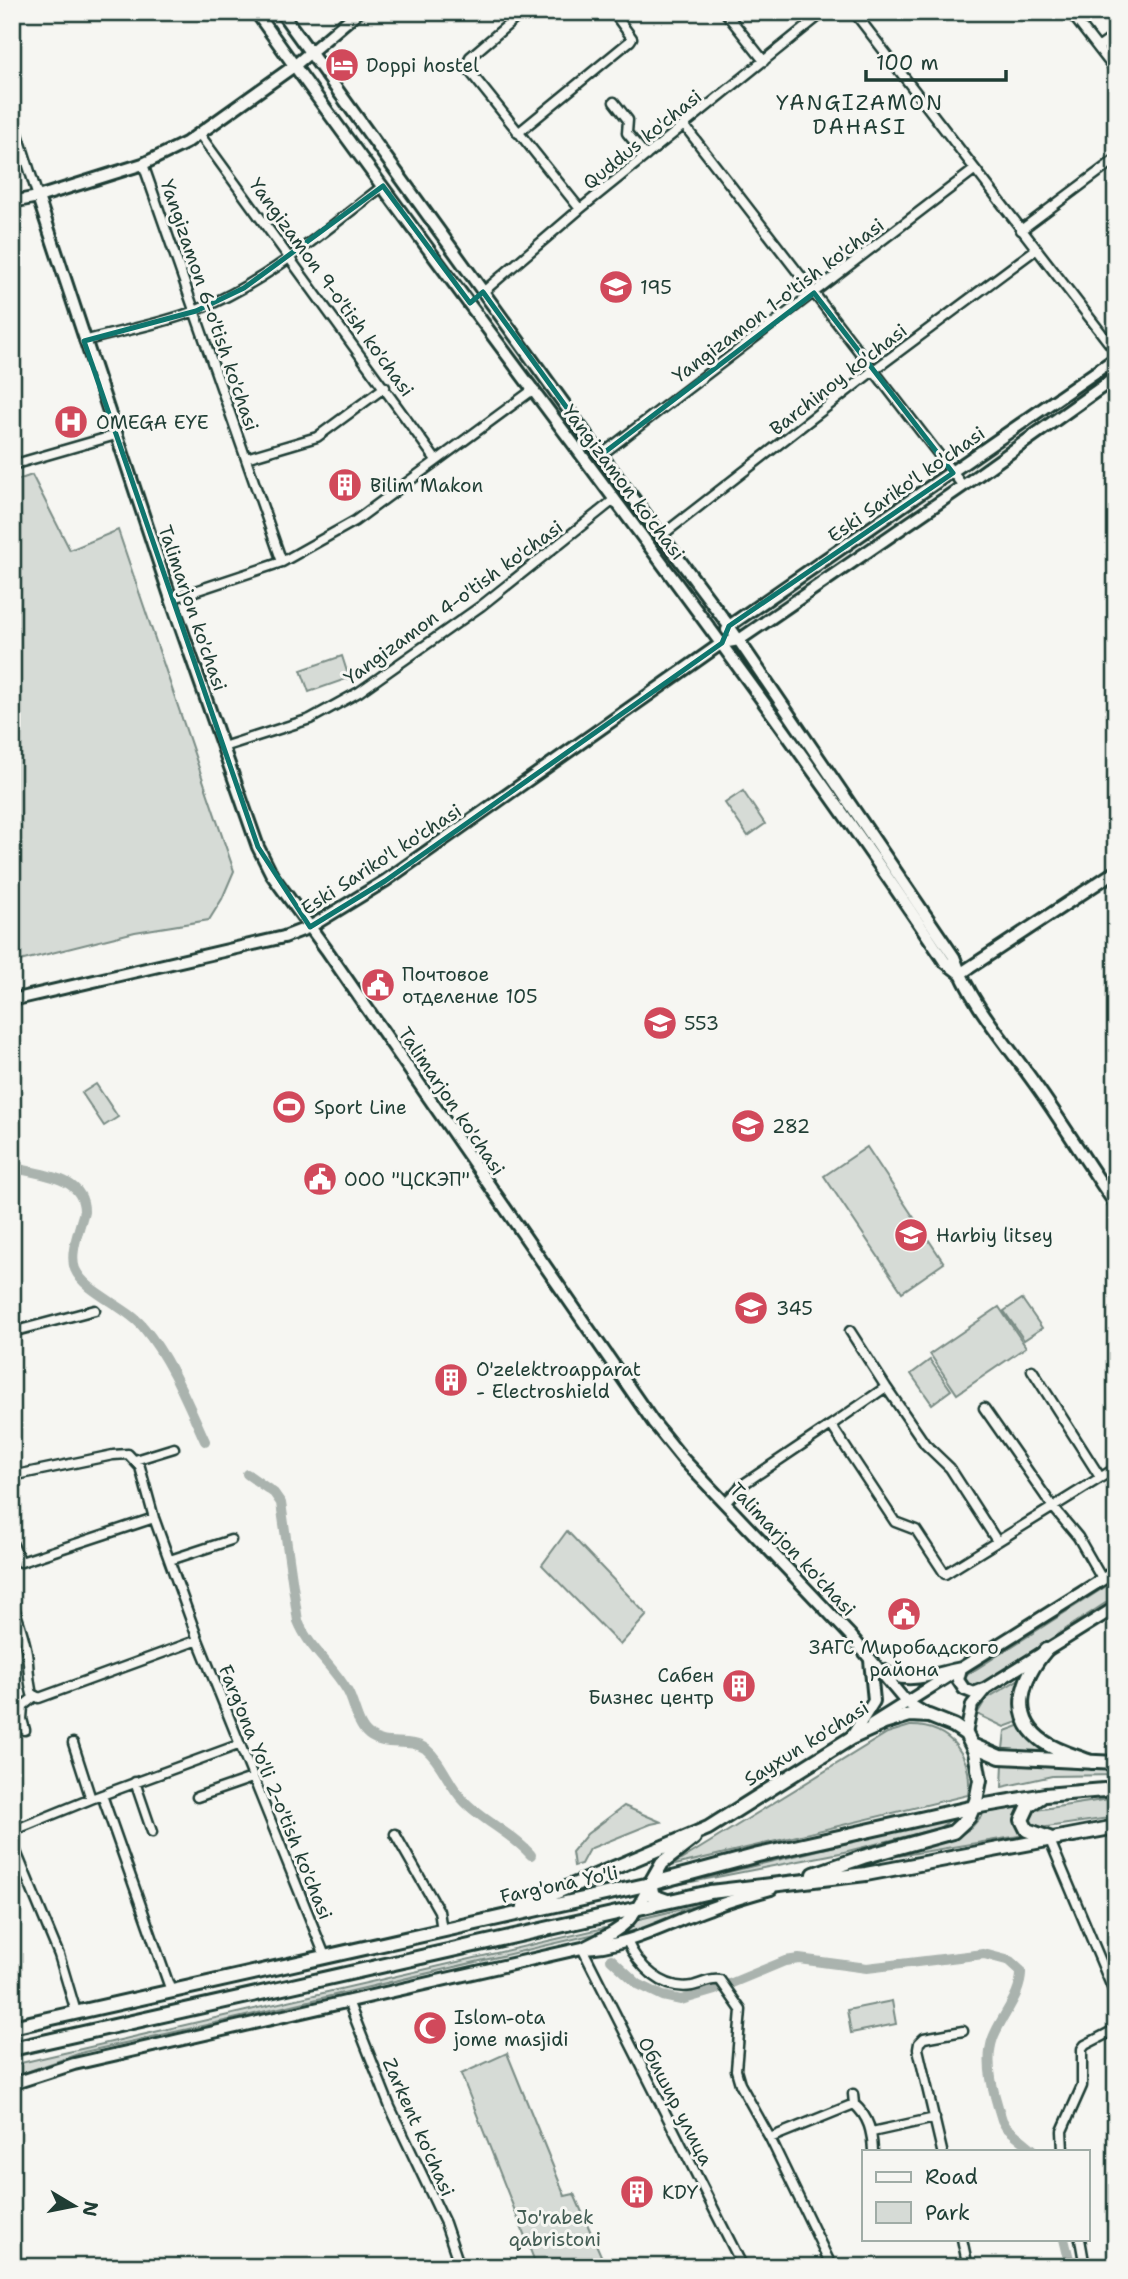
<svg xmlns="http://www.w3.org/2000/svg" width="1128" height="2279" font-family="'Shantell Sans',sans-serif">
<style>
.green{fill:#d6dbd6;stroke:#7a8c85;stroke-width:2}
.lines{fill:none;stroke-linecap:round;stroke-linejoin:round}
.canal{stroke:#aab3ae;stroke-width:10}
.street-casing{stroke:#1f3d34;stroke-width:13}
.secondary-casing{stroke:#1f3d34;stroke-width:16}
.primary-casing{stroke:#1f3d34;stroke-width:18}
.street{stroke:#f6f6f2;stroke-width:8}
.secondary{stroke:#f6f6f2;stroke-width:10}
.primary{stroke:#f6f6f2;stroke-width:12}
.marked{fill:none;stroke:#0f766e;stroke-width:5;stroke-linejoin:round}
.labels{text-anchor:middle;stroke-width:6;stroke-linejoin:round;paint-order:stroke}
.poi-label{font-size:19px;fill:#1f3d34;stroke:#f6f6f2;text-anchor:start}
.street-label{font-size:19px;fill:#1f3d34;stroke:#f6f6f2}
.park-label{font-size:19px;fill:#445d54;stroke:#f6f6f2}
.neighbourhood-label{font-size:21px;letter-spacing:2px;fill:#1f3d34;stroke:#f6f6f2}
</style>
<rect width="100%" height="100%" fill="#f6f6f2"/>
<filter id="ink" filterUnits="userSpaceOnUse"><feTurbulence type="fractalNoise" baseFrequency=".0143" numOctaves="2"/><feDisplacementMap in="SourceGraphic" scale="14" xChannelSelector="R" yChannelSelector="G"/><feConvolveMatrix kernelMatrix="1 2 1 2 8 2 1 2 1" color-interpolation-filters="sRGB"/></filter>
<g filter="url(#ink)">
<path class="green" d="M32,475L70,550L118,530L234,871L222,899L209,920L135,932L12,963V482Z
M342,656L349,678L309,692L301,670Z
M743,791L765,824L748,836L725,803Z
M96,1084L118,1117L104,1126L82,1093Z
M867,1147L944,1263L902,1292L824,1176Z
M1022,1299L1042,1328L1024,1340L1004,1311Z
M999,1307L1026,1347L957,1394L930,1354Z
M930,1360L951,1390L932,1404L911,1374Z
M567,1531L647,1615L620,1645L542,1565Z
M1116,1580V1596L975,1689L964,1682L967,1675Z
M1021,1678L1023,1720L1004,1727L977,1714L986,1699Z
M1024,1724L1051,1753L1003,1749L1005,1731Z
M910,1726C950,1725 974,1757 968,1795L671,1866L887,1733Z
M1003,1763L1116,1770V1775L1052,1776L1002,1787Z
M1116,1798V1817L1040,1828H1034L1028,1823L1029,1816L1036,1810Z
M624,1806L661,1822L651,1824L589,1849L581,1864L574,1866L572,1852L587,1834Z
M1020,1807C1014,1818 1015,1827 1025,1835L868,1861L954,1839L971,1828L984,1813Z
M955,1817L939,1828L840,1853L671,1886Z
M712,1902L628,1936L598,1944L625,1931L635,1920Z
M604,1928L608,1931L220,2022L84,2052L12,2077V2065Z
M892,2001L896,2024L851,2033L847,2010Z
M507,2053L565,2196L574,2194L606,2267H537L461,2074Z"/>
<g class="lines">
<path class="canal" d="M12,1167C38,1175 84,1175 84,1211C80,1228 69,1253 75,1269C85,1293 127,1306 144,1328C170,1359 188,1404 205,1441
M247,1474L274,1493L281,1503L298,1621C309,1649 334,1666 348,1692C355,1705 357,1726 369,1735C386,1748 409,1737 426,1749C442,1762 449,1786 464,1801C484,1822 512,1833 531,1855
M611,1959L638,1984L663,1996L681,2000L715,1990L785,1961L799,1959L867,1968L984,1954L1010,1961L1021,1971C1022,1995 1001,2016 993,2038C984,2063 994,2095 1002,2120L1006,2127L1035,2151
M1064,2239L1071,2267"/>
<g class="street-casing">
<path id="street" d="M523,12L470,57L467,68L580,209
M725,12L764,61
M854,12L1116,352
M1070,12L1116,71
M1098,48L1116,35
M614,102L628,120L627,133L646,156
M12,115L38,197
M684,125L963,486
M518,133L630,41L632,38L613,12
M200,135L436,460
M143,164L282,562
M1021,230L1116,159
M483,292L580,209L824,12
M84,341C120,331 163,324 197,310C266,283 324,231 383,186
M601,455L974,170
M246,458L317,437L385,387
M12,465L116,435
M661,536L874,370L1035,250
M171,599L282,562L355,521L534,389
M223,747L310,719L359,692L481,606L615,499
M850,1331L886,1387
M12,1332L95,1310
M1032,1370L1100,1477
M984,1408L1053,1507L1078,1537L1102,1579
M831,1425L886,1387L925,1444L950,1468L997,1541
M135,1460L174,1448
M12,1476L113,1455L128,1454L140,1467L154,1518L198,1640L325,1956
M726,1502L742,1485L831,1425L895,1522L916,1530L945,1574L1116,1468
M12,1543L21,1562L154,1518
M170,1560L231,1540
M12,1602C18,1619 24,1635 27,1653C29,1667 28,1679 32,1694L39,1698L198,1640
M25,1730L22,1719L23,1706L34,1697
M73,1743L91,1799
M135,1782L152,1832
M102,1795L171,1991
M197,1797L252,1778
M12,1831L91,1799L238,1745
M395,1834L439,1911L442,1930
M1049,1838L1116,1997
M12,1842L59,1955L76,2012
M627,1941C638,1966 663,1991 692,1986C702,1984 710,1978 720,1980L741,2010L736,2070L740,2084L770,2138L832,2267
M582,1948L743,2267
M348,2001L390,2107L445,2223L460,2267
M853,2094L854,2104
M872,2132L935,2118
M770,2138L854,2104C869,2117 872,2132 873,2151
M942,2151L918,2049L919,2043L924,2038L963,2031
M1063,2151L1062,2131L1082,2086V2049L1085,2045L1116,2029
M962,2239L968,2267
M1080,2239L1085,2267"/>
</g>
<g class="secondary-casing">
<path id="secondary" d="M256,12C482,331 727,636 945,962L958,972
M281,12L601,455L729,626L954,957C970,1003 1007,1044 1035,1084C1063,1123 1088,1165 1116,1205
M38,197L171,599L258,847L272,875L326,949L653,1422L682,1458L851,1636L906,1702L929,1716
M12,202L38,197L143,164L186,143L294,66L358,12
M727,630L729,626L1116,358
M960,974L1116,871
M12,1000L284,937L310,927L385,881L722,643L739,640L963,486L1116,377
M883,1670C905,1687 936,1673 961,1668L958,1680L964,1689L974,1693L984,1689
M872,1724L1116,1571
M966,1734L972,1705L986,1688L1116,1607
M851,1738L874,1701L870,1660
M585,1947C626,1926 629,1927 650,1884
M12,2084L74,2064L582,1948C627,1947 666,1924 708,1909C728,1901 750,1895 771,1889"/>
</g>
<g class="primary-casing">
<path id="primary" d="M1046,1650C1022,1678 1008,1717 1044,1742C1058,1752 1076,1756 1091,1762
M972,1745L1000,1757L1116,1763
M1041,1797L1029,1805L1022,1820L1027,1830L1049,1838
M667,1901L653,1896L650,1884L662,1863L694,1838
M524,1906L708,1828L851,1738L884,1723L910,1715L929,1716L954,1726L966,1734L975,1752L980,1780L976,1801L969,1817L953,1832L863,1857L814,1874
M12,2027L650,1884L758,1855L974,1807L1045,1795L1116,1789
M12,2049L710,1892L866,1874L1116,1827"/>
</g>
<use href="#street" class="street"/>
<use href="#secondary" class="secondary"/>
<use href="#primary" class="primary"/>
</g>
</g>
<path class="marked" d="M383,186L470,303L483,292L601,455L814,293L953,473L729,626L722,643L385,881L310,927L258,847L84,341L196,311L244,288Z"/>
<defs>
<g id="hotel-disc" transform="scale(1.75)"><circle r="9.5" fill="#d1495b" stroke="#f6f6f2"/><path d="M-6-4.5h1.5V1H6V5H4.5V3h-9V5H-6ZM-4 0a1.8 1.8 0 1 1 3.6 0ZM.5 0V-2.5h3Q6-2.5 6 0Z" fill="#fff"/></g>
<g id="school-disc" transform="scale(1.75)"><circle r="9.5" fill="#d1495b" stroke="#f6f6f2"/><path d="M0-5L7-2L0 1L-7-2ZM-4 1L0 2.5L4 1V4Q0 6-4 4Z" fill="#fff"/></g>
<g id="hospital-disc" transform="scale(1.75)"><circle r="9.5" fill="#d1495b" stroke="#f6f6f2"/><path d="M-5-5h3v3.5h4V-5h3V5h-3V1.5h-4V5h-3Z" fill="#fff"/></g>
<g id="building-disc" transform="scale(1.75)"><circle r="9.5" fill="#d1495b" stroke="#f6f6f2"/><path d="M-4-6H4V6H1V3H-1V6H-4ZM-2.5-4.3h1.7v1.8h-1.7ZM.8-4.3h1.7v1.8H.8ZM-2.5-1h1.7V.8h-1.7ZM.8-1h1.7V.8H.8Z" fill="#fff"/></g>
<g id="civic-disc" transform="scale(1.75)"><circle r="9.5" fill="#d1495b" stroke="#f6f6f2"/><path d="M-.6-6.5H3V-4.5H.6V-3L4-1V1h2V6H-6V1h2V-1L-.6-3ZM-1.2 2.5V6h2.4V2.5Z" fill="#fff"/></g>
<g id="stadium-disc" transform="scale(1.75)"><circle r="9.5" fill="#d1495b" stroke="#f6f6f2"/><path d="M0-5a6.5 5 0 1 0 0 10a6.5 5 0 1 0 0-10ZM-3.5-1.8h7v3.6h-7Z" fill="#fff"/></g>
<g id="university-disc" transform="scale(1.75)"><circle r="9.5" fill="#d1495b" stroke="#f6f6f2"/><path d="M0-5L7-2L0 1L-7-2ZM-4 1L0 2.5L4 1V4Q0 6-4 4Z" fill="#fff"/></g>
<g id="mosque-disc" transform="scale(1.75)"><circle r="9.5" fill="#d1495b" stroke="#f6f6f2"/><path d="M3.5-4.9A6 6 0 1 0 3.5 4.9A5 5 0 1 1 3.5-4.9Z" fill="#fff"/></g>
</defs>
<g fill-rule="evenodd">
<use href="#hotel-disc" x="342" y="65"/>
<use href="#school-disc" x="616" y="287"/>
<use href="#hospital-disc" x="71" y="422"/>
<use href="#building-disc" x="345" y="485"/>
<use href="#civic-disc" x="378" y="985"/>
<use href="#school-disc" x="660" y="1023"/>
<use href="#stadium-disc" x="289" y="1107"/>
<use href="#school-disc" x="748" y="1126"/>
<use href="#civic-disc" x="320" y="1179"/>
<use href="#university-disc" x="911" y="1235"/>
<use href="#school-disc" x="751" y="1308"/>
<use href="#building-disc" x="451" y="1380"/>
<use href="#civic-disc" x="904" y="1614"/>
<use href="#building-disc" x="739" y="1686"/>
<use href="#mosque-disc" x="430" y="2028"/>
<use href="#building-disc" x="637" y="2192"/>
</g>
<g class="labels">
<g class="poi-label">
<text x="366" y="72">Doppi hostel</text>
<text x="640" y="294">195</text>
<text x="96" y="429">OMEGA EYE</text>
<text x="370" y="492">Bilim Makon</text>
<text x="402" y="981">Почтовое<tspan x="402" dy="22">отделение 105</tspan></text>
<text x="684" y="1030">553</text>
<text x="314" y="1114">Sport Line</text>
<text x="772" y="1133">282</text>
<text x="344" y="1186">ООО "ЦСКЭП"</text>
<text x="936" y="1242">Harbiy litsey</text>
<text x="776" y="1315">345</text>
<text x="476" y="1376">O'zelektroapparat<tspan x="476" dy="22">- Electroshield</tspan></text>
<text x="904" y="1654" text-anchor="middle">ЗАГС Миробадского<tspan x="904" dy="22">района</tspan></text>
<text x="714" y="1682" text-anchor="end">Сабен<tspan x="714" dy="22">Бизнес центр</tspan></text>
<text x="454" y="2024">Islom-ota<tspan x="454" dy="22">jome masjidi</tspan></text>
<text x="662" y="2199">KDY</text>
</g>
<g class="street-label">
<text transform="translate(642 139) rotate(-39)" y="7">Quddus ko'chasi</text>
<text transform="translate(332 287) rotate(54)" y="7">Yangizamon 9-o'tish ko'chasi</text>
<text transform="translate(778 300) rotate(-37)" y="7">Yangizamon 1-o'tish ko'chasi</text>
<text transform="translate(210 305) rotate(71)" y="7">Yangizamon 6-o'tish ko'chasi</text>
<text transform="translate(838 379) rotate(-38)" y="7">Barchinoy ko'chasi</text>
<text transform="translate(624 482) rotate(53)" y="7">Yangizamon ko'chasi</text>
<text transform="translate(906 484) rotate(-35)" y="7">Eski Sariko'l ko'chasi</text>
<text transform="translate(453 602) rotate(-36)" y="7">Yangizamon 4-o'tish ko'chasi</text>
<text transform="translate(193 608) rotate(71)" y="7">Talimarjon ko'chasi</text>
<text transform="translate(381 859) rotate(-33)" y="7">Eski Sariko'l ko'chasi</text>
<text transform="translate(452 1101) rotate(56)" y="7">Talimarjon ko'chasi</text>
<text transform="translate(793 1549) rotate(47)" y="7">Talimarjon ko'chasi</text>
<text transform="translate(806 1743) rotate(-32)" y="7">Sayxun ko'chasi</text>
<text transform="translate(276 1792) rotate(68)" y="7">Farg'ona Yo'li 2-o'tish ko'chasi</text>
<text transform="translate(559 1884) rotate(-12)" y="7">Farg'ona Yo'li</text>
<text transform="translate(676 2101) rotate(63)" y="7">Обишир улица</text>
<text transform="translate(419 2127) rotate(66)" y="7">Zarkent ko'chasi</text>
</g>
<g class="park-label">
<text x="555" y="2224">Jo'rabek<tspan x="555" dy="22">qabristoni</tspan></text>
</g>
<g class="neighbourhood-label">
<text x="860" y="110">YANGIZAMON<tspan x="860" dy="24">DAHASI</tspan></text>
</g>
</g>
<rect width="1128" height="2279" fill="none" stroke="#f6f6f2" stroke-width="42"/>
<rect x="21" y="21" width="1086" height="2237" fill="none" stroke="#1f3d34" stroke-width="2.5" filter="url(#ink)"/>
<rect x="862" y="2150" width="228" height="91" fill="#f6f6f2" stroke="#a0aca6" stroke-width="2"/>
<rect x="876" y="2172" width="35" height="10" fill="#f6f6f2" stroke="#a0aca6" stroke-width="2"/>
<text x="925" y="2184" font-size="21" fill="#1f3d34">Road</text>
<rect x="876" y="2202" width="35" height="21" fill="#d6dbd6" stroke="#a0aca6" stroke-width="2"/>
<text x="925" y="2220" font-size="21" fill="#1f3d34">Park</text>
<g transform="translate(74 2206) rotate(100)" stroke="#f6f6f2" stroke-width="5" paint-order="stroke">
<path d="M0-5L12 26L0 18L-12 26Z" fill="#1f3d34"/>
<text y="-10" font-size="19" font-weight="bold" text-anchor="middle" fill="#1f3d34">N</text>
</g>
<path d="M866 70v10h140v-10" fill="none" stroke="#1f3d34" stroke-width="3.5"/>
<text x="876" y="70" font-size="21" fill="#1f3d34" stroke="#f6f6f2" stroke-width="5" paint-order="stroke">100 m</text>
</svg>
